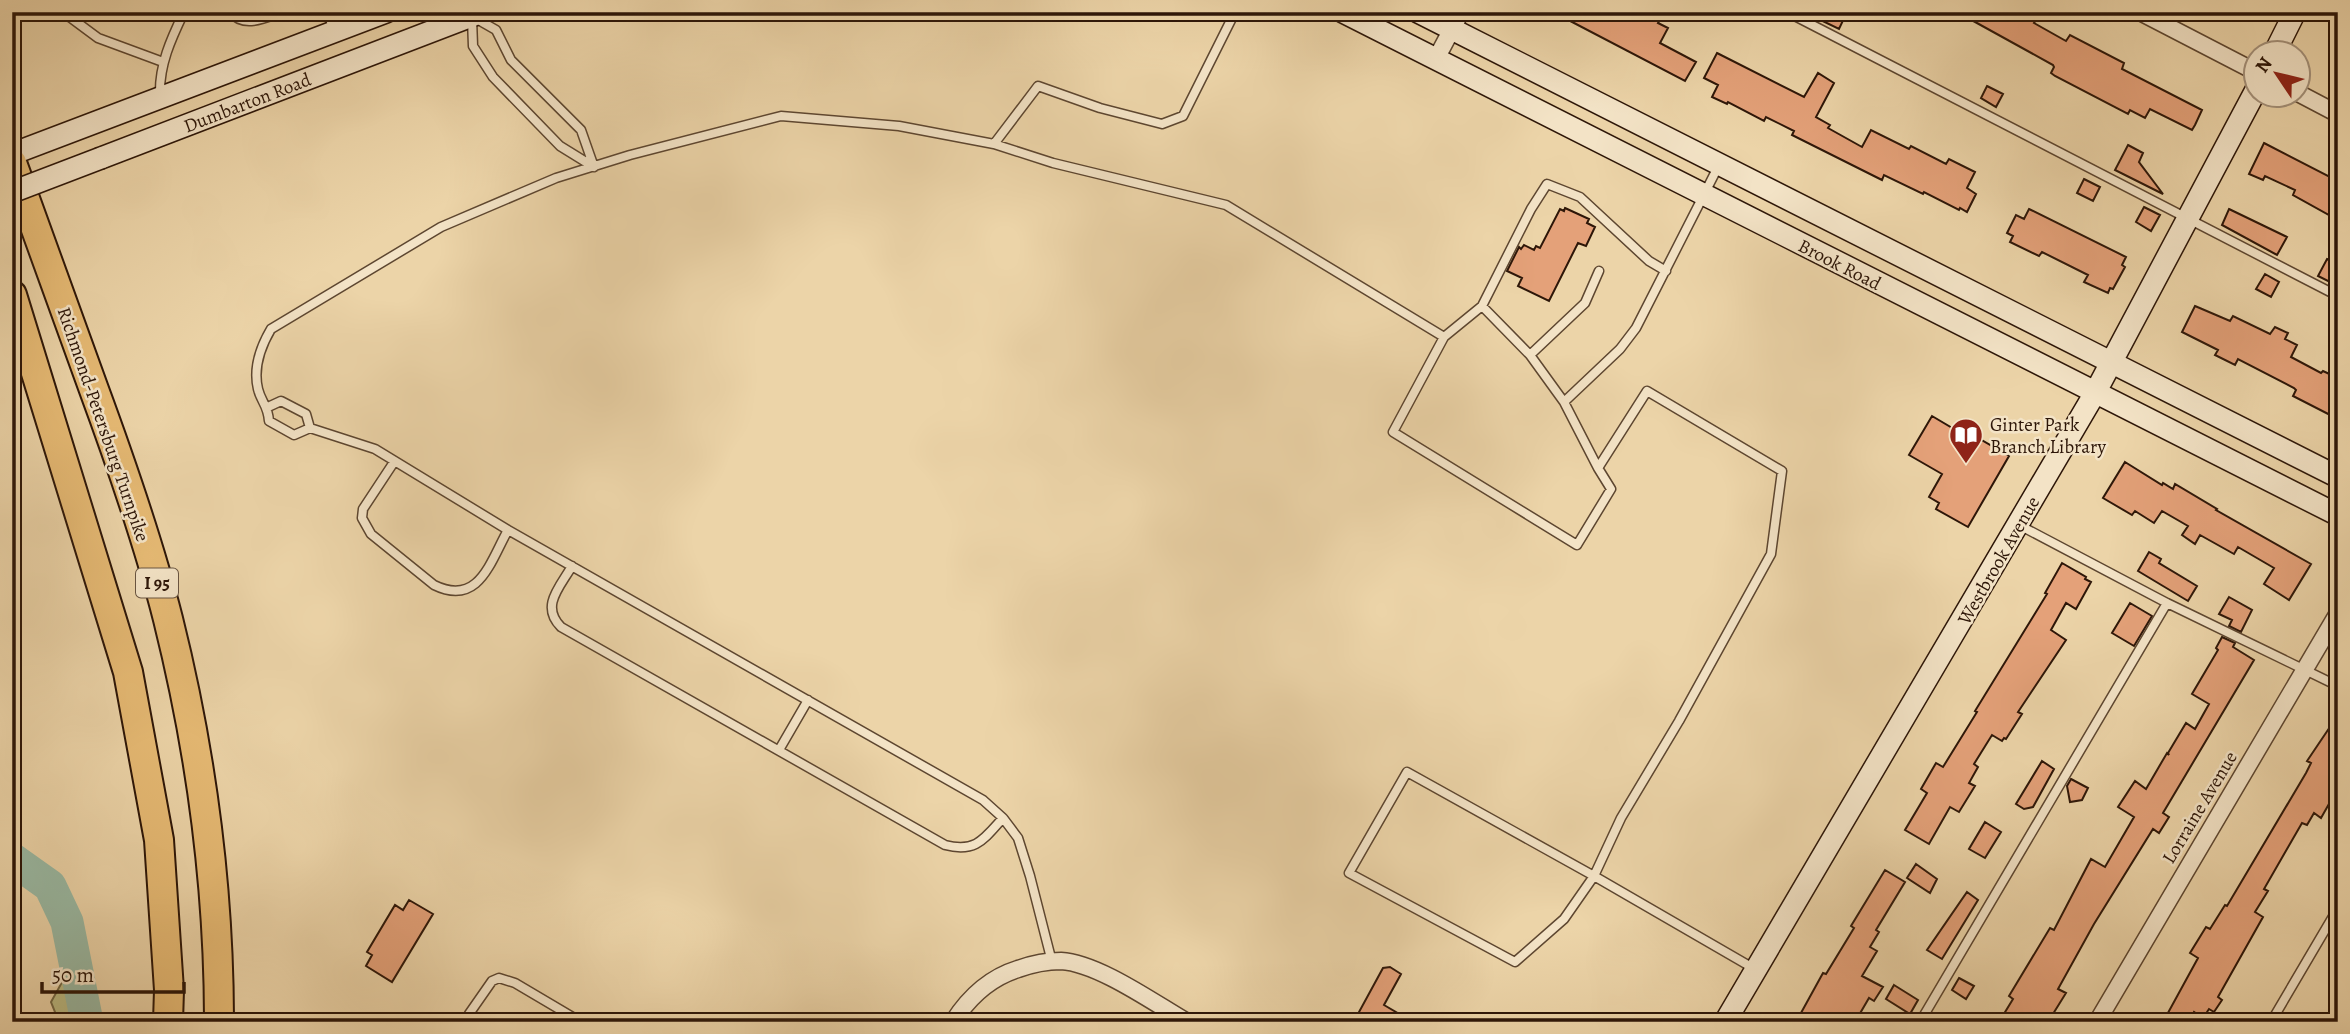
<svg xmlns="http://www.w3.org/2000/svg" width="2350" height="1034" font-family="Alegreya,serif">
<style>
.green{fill:#bcbc84;stroke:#746946;stroke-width:2}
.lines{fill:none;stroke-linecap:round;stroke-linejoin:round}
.river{stroke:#9ab9a3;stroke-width:33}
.building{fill:#e4a179;stroke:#2d1608;stroke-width:2}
.lane-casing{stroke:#5d4630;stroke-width:11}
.street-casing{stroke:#5d4630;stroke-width:19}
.secondary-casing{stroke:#2d1608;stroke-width:24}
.highway-casing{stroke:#2d1608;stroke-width:32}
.lane{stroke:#f3e3c6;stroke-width:8}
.street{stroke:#f3e3c6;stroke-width:16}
.secondary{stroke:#f3e3c6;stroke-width:21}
.highway{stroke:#e6ba74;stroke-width:28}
.secondary-bridge-casing{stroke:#2d1608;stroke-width:24;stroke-linecap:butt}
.secondary-bridge{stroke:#f3e3c6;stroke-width:21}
.labels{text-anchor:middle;stroke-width:5;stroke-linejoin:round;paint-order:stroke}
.shield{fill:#f3e3c6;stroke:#685441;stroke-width:2}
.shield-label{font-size:18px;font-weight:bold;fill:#2d1608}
.street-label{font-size:19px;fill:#2d1608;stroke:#f3e3c6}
.poi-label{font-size:19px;fill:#2d1608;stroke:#f3e3c6;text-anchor:start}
</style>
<rect width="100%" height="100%" fill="#ecd4a8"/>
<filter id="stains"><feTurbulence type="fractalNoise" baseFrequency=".00286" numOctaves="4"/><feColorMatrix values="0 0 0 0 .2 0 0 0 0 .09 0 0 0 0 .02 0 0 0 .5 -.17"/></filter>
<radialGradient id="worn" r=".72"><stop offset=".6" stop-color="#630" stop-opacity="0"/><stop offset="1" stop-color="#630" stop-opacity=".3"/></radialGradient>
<path class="green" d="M71,966L82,987L88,1022H59L51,1002Z"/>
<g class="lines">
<path class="river" d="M12,859L50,886L67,922L87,1022"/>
</g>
<path class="building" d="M1553,12H1650L1661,18L1658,23L1668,28L1660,43L1696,62L1685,81Z
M1804,12H1847L1839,29Z
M1957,12H2021L2036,20L2034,23L2066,41L2070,35L2124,63L2122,69L2202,110L2195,125L2192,130L2150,109L2145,118L2130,110L2128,114L2055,76L2051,73L2054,67L2053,65Z
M1717,53L1804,97L1818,73L1834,83L1816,117L1830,125L1828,128L1862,147L1871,130L1909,149L1911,146L1946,164L1949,159L1975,172L1967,188L1976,194L1967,212L1960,208L1959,210L1924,192L1923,194L1884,175L1882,180L1792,135L1794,131L1766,117L1764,121L1728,102L1727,104L1712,97L1718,85L1704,78Z
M1987,86L2003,94L1996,107L1981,98Z
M2264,143L2338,181V220L2293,195L2295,190L2265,176L2263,180L2249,174Z
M2128,145L2143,153L2139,162L2163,194L2115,170Z
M2084,179L2100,187L2093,201L2077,193Z
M2144,207L2160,215L2151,231L2136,222Z
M1565,208L1589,219L1587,223L1595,227L1586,246L1578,243L1549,301L1518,286L1522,278L1507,271L1519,247L1521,249L1524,245L1534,250L1536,246L1540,248L1560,209L1564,211Z
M2029,209L2126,257L2122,265L2125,267L2113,289L2110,288L2108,293L2084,282L2088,275L2042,252L2039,256L2010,242L2013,236L2007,233L2016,215L2024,219Z
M2229,209L2287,237L2277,255L2222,225Z
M2327,259L2338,265V286L2318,276Z
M2265,274L2279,282L2271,297L2256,289Z
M2195,306L2230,321L2233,316L2270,334L2275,327L2288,333L2285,339L2297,345L2291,357L2321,373L2323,371L2338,378V419L2293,396L2296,390L2294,388L2238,359L2235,365L2215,355L2218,350L2182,332Z
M1932,416L1976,442L1978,438L2009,456L1968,527L1936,509L1939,503L1929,497L1942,474L1909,455Z
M2125,462L2162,485L2163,483L2173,489L2175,484L2217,509L2216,510L2311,564L2289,600L2264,584L2274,568L2238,547L2234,554L2200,535L2195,544L2182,535L2188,526L2162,511L2154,523L2135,511L2132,515L2103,498Z
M2149,552L2161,559L2159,563L2197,586L2188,601L2138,571Z
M2062,563L2086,577L2085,579L2091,582L2076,609L2066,603L2051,630L2066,640L2018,712L2022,714L2006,739L2004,738L2002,741L1992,735L1974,764L1978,767L1969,783L1975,786L1959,812L1950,807L1929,844L1905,830L1927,793L1921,789L1936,763L1943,767L1977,712L1975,711L2047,594L2045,593Z
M2229,597L2252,610L2241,632L2229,626L2232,620L2219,614Z
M2130,603L2152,616L2134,646L2112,633Z
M2222,637L2235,643L2233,647L2254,660L2163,813L2169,817L2159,833L2153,829L2094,924L2058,989L2066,993L2048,1022H1999L2013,999L2009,996L2050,928L2054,930L2091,859L2105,867L2134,817L2118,807L2135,781L2146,789L2167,753L2169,755L2168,753L2186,723L2195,729L2209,704L2192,694L2218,650L2216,648Z
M2338,715V788L2321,818L2314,813L2307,825L2302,823L2264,889L2268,891L2255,912L2263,917L2218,997L2222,1000L2214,1012L2209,1009L2203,1018L2194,1012L2189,1022H2163L2198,958L2190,953L2206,927L2210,929L2225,905L2227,906L2306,773L2311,763L2307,761Z
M2042,761L2054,769L2033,807L2024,809L2016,804Z
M2071,779L2088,788L2082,800L2070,802L2067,786Z
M1985,822L2001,832L1985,858L1969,849Z
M1916,864L1937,879L1930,893L1907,878Z
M1885,870L1905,882L1876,930L1879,932L1870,947L1877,951L1862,976L1883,987L1874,1001L1869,998L1855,1022H1796L1823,973L1826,974L1854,928L1851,926Z
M1967,892L1978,900L1942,959L1927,950Z
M409,900L433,914L392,982L366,966L372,955L367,952L395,905L403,910Z
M1390,967L1401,974L1384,1005L1413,1022H1378L1359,1012L1383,968Z
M1959,978L1974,986L1966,999L1952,990Z
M1894,985L1918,1000L1910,1014L1886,999Z"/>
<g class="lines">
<g class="lane-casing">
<path id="lane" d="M66,12L67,15L98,38L163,62
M230,12C244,29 265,18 282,12
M327,12L334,29
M1235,12L1183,116L1162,124L1100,108L1038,86L994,144L1053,163L1226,205L1444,337L1393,432L1577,545L1611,489L1598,468L1647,391L1782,471L1771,554L1679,721L1621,818L1594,876L1753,968
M1787,12L2338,296
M475,18L496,30L511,60L581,130L594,167
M472,19L473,46L493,77L560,146L594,167
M160,95C159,65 171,39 184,12
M994,144L899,126L781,116L630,155L556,178L441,227L271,329C261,346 253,368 258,389C261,402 268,405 269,421L294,435L310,428L375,449L508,530L983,800L1003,818L1018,838L1030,876L1052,962
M1482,306L1530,355
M1444,337L1482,306L1531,209L1547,184L1580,197L1649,261L1666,271
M1564,402L1530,355L1585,303L1599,271
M268,407L281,401L306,414L310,428
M394,462L363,509L362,518L371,534L434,585C479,607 490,562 508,530
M1598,468L1564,402L1620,349L1636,328L1719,165
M2019,525L2167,603L2338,686
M572,566C560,587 540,606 561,627L945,845C976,853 984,839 1003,818
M779,750L808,700
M1407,772L1594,876L1564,919L1515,962L1349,873Z
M469,1022V1014L492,981L499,978L515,983L581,1022
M1920,1022L2167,603
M2271,1022L2338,908"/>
</g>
<g class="street-casing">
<path id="street" d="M2140,12L2256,72
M1436,59L1461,12
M2298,93L2338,114
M953,1022C969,997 989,978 1018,969C1032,964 1046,961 1061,961C1098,963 1154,1003 1187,1022
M2097,1022L2338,613"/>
</g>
<g class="secondary-casing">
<path id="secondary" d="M1343,12L2338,515
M1418,12L2338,477
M2275,52L2295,12
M12,154L386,12
M101,158L482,12
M1725,1022L2095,393L2256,90"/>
</g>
<g class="highway-casing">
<path id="highway" d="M12,163C39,238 66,312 93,387C121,463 148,540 168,619C201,751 219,885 219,1022
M12,295L128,672L159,840L169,990L168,1022"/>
</g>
<use href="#lane" class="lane"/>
<use href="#street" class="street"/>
<use href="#secondary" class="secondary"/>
<use href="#highway" class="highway"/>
<g class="secondary-bridge-casing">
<path id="secondary-bridge" d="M12,192L101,158"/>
</g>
<use href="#secondary-bridge" class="secondary-bridge"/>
</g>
<defs>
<g id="library-pin" transform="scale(1.75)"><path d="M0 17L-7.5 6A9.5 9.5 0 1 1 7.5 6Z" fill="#8f2418" stroke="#f3e3c6"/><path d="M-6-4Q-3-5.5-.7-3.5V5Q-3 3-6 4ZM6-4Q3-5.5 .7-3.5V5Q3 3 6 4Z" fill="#fff"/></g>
</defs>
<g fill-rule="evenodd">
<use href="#library-pin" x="1966" y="435"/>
</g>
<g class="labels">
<rect class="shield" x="136" y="568.5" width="42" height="29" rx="5"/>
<g class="shield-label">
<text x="157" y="589">I 95</text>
</g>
<g class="street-label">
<text transform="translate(247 102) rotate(-21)" y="7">Dumbarton Road</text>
<text transform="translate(1840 264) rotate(27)" y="7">Brook Road</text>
<text transform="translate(104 424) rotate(71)" y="7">Richmond-Petersburg Turnpike</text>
<text transform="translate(1998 560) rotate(-60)" y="7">Westbrook Avenue</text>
<text transform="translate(2199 807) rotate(-59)" y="7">Lorraine Avenue</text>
</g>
<g class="poi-label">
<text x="1990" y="431">Ginter Park<tspan x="1990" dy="22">Branch Library</tspan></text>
</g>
</g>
<rect width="2350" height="1034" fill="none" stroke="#ecd4a8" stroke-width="42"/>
<rect x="14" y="14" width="2322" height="1006" fill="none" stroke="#2d1608" stroke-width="3.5"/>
<rect x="21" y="21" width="2308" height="992" fill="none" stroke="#2d1608" stroke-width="2"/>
<g transform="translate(2277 74) rotate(305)"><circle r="33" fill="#f3e3c6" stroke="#a4917a" stroke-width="2"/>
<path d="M0-5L12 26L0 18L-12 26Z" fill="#8f2418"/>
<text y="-10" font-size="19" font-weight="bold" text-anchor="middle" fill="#2d1608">N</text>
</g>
<path d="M42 982v10h142v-10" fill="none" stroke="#2d1608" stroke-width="3.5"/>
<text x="52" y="982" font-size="21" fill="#2d1608" stroke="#f3e3c6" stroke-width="5" paint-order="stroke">50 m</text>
<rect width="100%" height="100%" filter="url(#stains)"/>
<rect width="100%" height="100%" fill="url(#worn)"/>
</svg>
